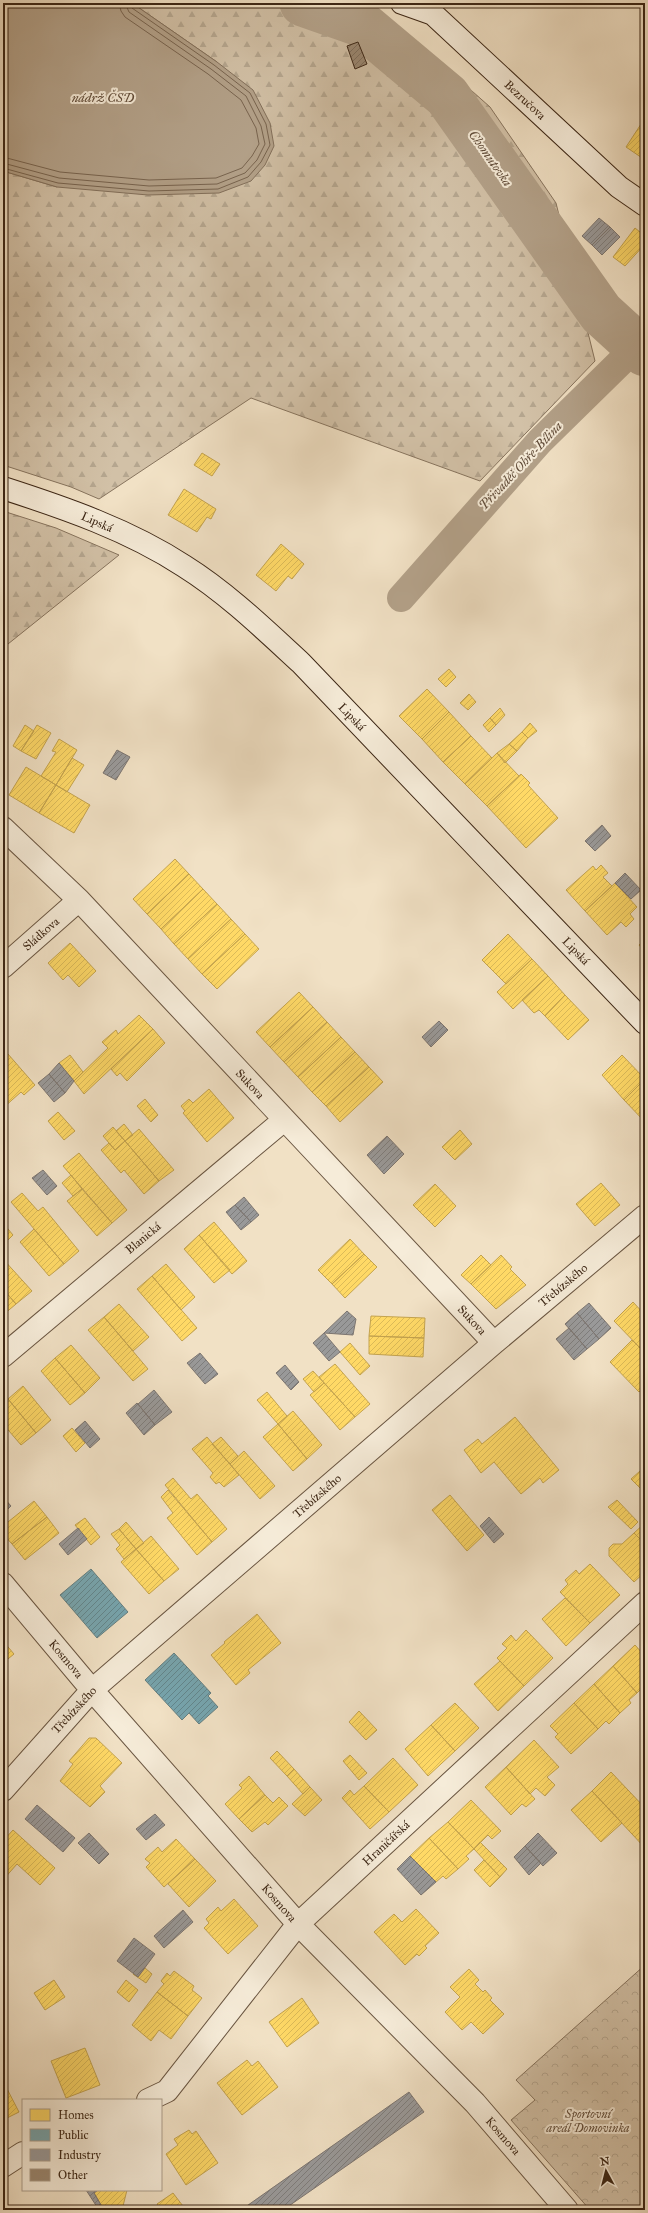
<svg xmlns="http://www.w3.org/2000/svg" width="648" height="2213" font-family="'IM FELL Great Primer',serif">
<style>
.forest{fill:url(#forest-firs);stroke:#87745e}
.park{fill:url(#park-crowns);stroke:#87745e}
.water{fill:#b3a189;stroke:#83705b}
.homes{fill:url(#homes-hatch);stroke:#c4a34e}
.public{fill:url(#public-hatch);stroke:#657f81}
.industry{fill:url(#industry-hatch);stroke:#7d7671}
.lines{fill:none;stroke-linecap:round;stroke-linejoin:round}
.shore{stroke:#78644f;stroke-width:1}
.canal{stroke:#b3a189;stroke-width:28}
.river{stroke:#b3a189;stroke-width:47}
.building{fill:url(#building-hatch);stroke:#3c2615}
.street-casing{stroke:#695541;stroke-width:24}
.secondary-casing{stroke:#3c2615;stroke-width:24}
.street{stroke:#f6ecd9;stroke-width:22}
.secondary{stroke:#f6ecd9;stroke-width:22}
.labels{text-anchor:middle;stroke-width:4;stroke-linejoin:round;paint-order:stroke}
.street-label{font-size:12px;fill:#3c2615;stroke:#f6ecd9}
.park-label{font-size:12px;font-style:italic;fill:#624d3a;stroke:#f6ecd9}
.water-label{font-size:13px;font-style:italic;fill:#604b38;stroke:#f6ecd9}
</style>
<defs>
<pattern id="forest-firs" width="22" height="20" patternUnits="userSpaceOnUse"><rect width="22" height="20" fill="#d2c1a7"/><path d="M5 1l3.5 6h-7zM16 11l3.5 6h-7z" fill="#b5a68f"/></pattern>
<pattern id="park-crowns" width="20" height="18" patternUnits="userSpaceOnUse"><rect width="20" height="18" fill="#d2c1a7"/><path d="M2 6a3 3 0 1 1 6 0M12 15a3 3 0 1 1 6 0" fill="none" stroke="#b5a68f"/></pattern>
<pattern id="homes-hatch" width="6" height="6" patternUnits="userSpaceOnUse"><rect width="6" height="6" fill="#ffd966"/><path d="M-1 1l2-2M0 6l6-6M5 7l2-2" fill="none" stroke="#dbba58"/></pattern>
<pattern id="public-hatch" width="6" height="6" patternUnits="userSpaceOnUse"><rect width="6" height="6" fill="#76a5af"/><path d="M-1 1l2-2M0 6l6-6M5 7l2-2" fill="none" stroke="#62868d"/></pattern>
<pattern id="industry-hatch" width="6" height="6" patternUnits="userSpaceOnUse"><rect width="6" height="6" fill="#999"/><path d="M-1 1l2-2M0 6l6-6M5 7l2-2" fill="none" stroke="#7e7d7c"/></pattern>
<pattern id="building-hatch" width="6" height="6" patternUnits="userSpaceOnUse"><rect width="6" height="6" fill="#9a8771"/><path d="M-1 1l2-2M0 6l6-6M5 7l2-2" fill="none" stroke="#7f6e5c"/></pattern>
</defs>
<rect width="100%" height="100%" fill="#f1e1c5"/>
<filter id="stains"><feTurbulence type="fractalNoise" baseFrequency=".005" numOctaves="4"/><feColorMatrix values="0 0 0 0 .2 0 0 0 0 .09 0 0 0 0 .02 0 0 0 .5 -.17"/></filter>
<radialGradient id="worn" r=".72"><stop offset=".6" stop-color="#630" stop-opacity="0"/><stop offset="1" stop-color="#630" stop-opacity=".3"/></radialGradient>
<path class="forest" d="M132,3H330L410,36L490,107L556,203L595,361L480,481L251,398L99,499L71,487L3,465V171L57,187L217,62Z
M3,511L56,528L119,555L3,648Z"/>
<path class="park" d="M645,1965V2210H590L511,2120L535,2100L516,2080Z"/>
<path class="water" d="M3,3H132L217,62L253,90L270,123L274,146L265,165L251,181L219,193L148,195L57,187L3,171Z"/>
<path class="homes" d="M645,118V160L626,147Z
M635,228L645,236V244L625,266L613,257Z
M202,453L220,464L212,476L194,465Z
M184,489L216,509L211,519L207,517L197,532L168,515Z
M281,544L304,564L292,579L288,576L276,591L256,575Z
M449,669L456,677L446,687L438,679Z
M427,689L449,712L422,739L399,716Z
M469,694L476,702L468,710L460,703Z
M500,708L505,715L496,725L490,718Z
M449,712L471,736L443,762L422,739Z
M490,718L496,725L489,732L483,725Z
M530,723L537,731L528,738L522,732Z
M25,725L34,731L21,751L13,746Z
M37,725L51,733L36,759L21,751Z
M522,732L528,738L517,751L509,744Z
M471,736L492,758L465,784L443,762Z
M59,739L77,750L56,785L41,776L56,752L52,751Z
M509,744L517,751L505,763L497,753Z
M497,753L519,776L487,806L465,784Z
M72,758L84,765L67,792L56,785Z
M26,767L56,785L39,813L9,795Z
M521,774L530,783L528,785L558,818L526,848L487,806Z
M56,785L90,805L74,833L39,813Z
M175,859L189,874L147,914L133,899Z
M601,865L608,873L603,877L612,886L585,911L566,890L593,866L596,870Z
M189,874L203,889L161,929L147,914Z
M615,883L637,907L630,914L634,919L626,927L621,922L607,935L585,911Z
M203,889L217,904L174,944L161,929Z
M217,904L231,919L188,959L174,944Z
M231,919L245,934L202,974L188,959Z
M245,934L259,949L217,989L202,974Z
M508,934L532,959L506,984L482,960Z
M645,939V952L639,945Z
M70,943L96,971L79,987L68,975L63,980L48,963Z
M532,959L548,976L513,1009L497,992Z
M548,976L565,995L545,1016L539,1010L534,1013L522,1000Z
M299,992L313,1007L270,1047L256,1032Z
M565,995L589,1020L568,1040L545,1016Z
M313,1007L327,1022L284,1062L270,1047Z
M139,1015L153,1029L84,1094L74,1081L108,1048L102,1042L116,1030L118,1034Z
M327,1022L341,1037L298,1077L284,1062Z
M153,1029L165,1043L127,1081L120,1073L117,1076L111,1069Z
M341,1037L355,1052L312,1092L298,1077Z
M355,1052L369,1067L326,1106L312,1092Z
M8,1054L35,1085L24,1095L21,1092L3,1108V1058Z
M70,1055L83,1072L74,1081L59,1063Z
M622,1055L645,1079L624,1100L602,1075Z
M369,1067L383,1082L340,1122L326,1106Z
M645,1079V1122L624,1100Z
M209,1089L234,1118L207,1142L183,1113L185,1111L181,1106L189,1099L193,1103Z
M145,1099L158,1115L151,1122L137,1106Z
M58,1112L75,1131L64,1140L48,1121Z
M124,1124L133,1135L125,1141L116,1131Z
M113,1127L125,1141L115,1150L103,1136Z
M139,1129L174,1170L159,1181L125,1141Z
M460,1130L472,1144L455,1160L442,1147Z
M125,1141L159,1181L144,1194L124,1170L121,1173L101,1150L109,1143L115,1150Z
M79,1153L127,1210L112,1223L63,1166Z
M71,1175L82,1189L73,1196L62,1183Z
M601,1183L620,1205L595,1226L576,1204Z
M435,1184L456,1206L435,1227L413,1205Z
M82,1189L112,1223L97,1236L67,1201Z
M22,1193L38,1211L43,1207L79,1251L64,1264L11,1202Z
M214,1222L247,1261L232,1274L199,1235Z
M3,1223L13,1235L4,1244L3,1243Z
M34,1229L64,1264L49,1276L20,1242Z
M199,1235L230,1270L214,1283L184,1249Z
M350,1239L364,1254L332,1284L318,1270Z
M364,1254L377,1267L345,1298L332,1284Z
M481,1255L491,1265L471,1284L461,1275Z
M501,1255L512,1267L510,1269L526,1285L496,1309L471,1284Z
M3,1259L32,1291L16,1304L3,1289Z
M166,1264L195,1297L181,1310L152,1276Z
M152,1276L197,1328L182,1341L137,1289Z
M3,1289L16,1304L3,1315Z
M633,1302L645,1315V1353L614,1321Z
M119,1304L149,1337L133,1351L104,1317Z
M371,1316L425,1318L424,1338L369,1336Z
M104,1317L148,1369L133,1381L88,1330Z
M369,1336L424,1338L423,1357L369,1354Z
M632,1340L645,1353V1386L639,1392L610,1362Z
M350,1343L370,1366L360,1375L340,1352Z
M71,1345L100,1378L85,1393L55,1358Z
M55,1358L85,1393L70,1405L41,1371Z
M335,1364L370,1404L355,1417L319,1377Z
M313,1371L324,1383L314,1392L303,1379Z
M324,1383L355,1417L340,1430L310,1395Z
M23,1386L51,1420L36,1433L8,1399Z
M267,1392L287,1416L278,1424L257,1400Z
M8,1399L36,1433L21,1445L3,1424V1403Z
M293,1411L322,1445L307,1459L278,1424Z
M515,1417L559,1470L543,1483L540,1478L521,1494L494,1462L481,1473L464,1450L478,1439L482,1444Z
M278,1424L307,1459L293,1471L263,1437Z
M72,1428L85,1443L76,1452L63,1436Z
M207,1437L239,1475L224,1487L219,1482L216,1484L210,1477L213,1473L192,1449Z
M221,1437L238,1456L230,1464L212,1444Z
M244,1451L275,1486L260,1499L230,1464Z
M640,1471L645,1476V1493L631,1479Z
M173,1478L191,1499L197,1494L227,1529L212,1542L165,1485Z
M168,1490L212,1542L197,1555L167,1518L173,1513L161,1497Z
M450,1495L484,1535L467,1551L432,1510Z
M617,1500L638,1522L631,1529L608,1507Z
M34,1501L47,1517L12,1544L3,1534V1526Z
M47,1517L59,1533L25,1560L12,1544Z
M85,1518L100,1537L91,1545L75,1525Z
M126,1522L144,1543L136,1549L119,1529Z
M645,1523V1544L634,1533Z
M119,1529L136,1549L124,1559L116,1549L120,1545L111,1534Z
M634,1533L645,1544V1572L634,1582L609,1556V1548L613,1544H622Z
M151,1536L179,1569L164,1581L136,1549Z
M136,1549L164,1581L149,1594L121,1562Z
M590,1564L620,1595L590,1623L560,1592L568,1584L565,1580L576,1570L579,1574Z
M565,1598L590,1623L566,1646L542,1619Z
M257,1614L281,1643L248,1670L250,1673L236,1685L211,1655L225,1643L224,1642Z
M526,1630L553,1658L524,1686L497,1658L507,1648L502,1644L511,1635L516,1641Z
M3,1641L14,1654L3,1663Z
M635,1645L643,1654L645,1652V1685L637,1693L613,1666Z
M500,1661L524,1686L498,1711L474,1684Z
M613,1666L637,1693L629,1700L631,1703L620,1713L594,1684Z
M594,1684L620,1713L609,1724L606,1721L598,1729L574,1703Z
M455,1703L479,1728L455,1751L431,1725Z
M574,1703L598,1729L571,1754L555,1737L558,1734L550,1726Z
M359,1711L377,1730L366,1740L349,1722Z
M431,1725L455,1751L428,1776L405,1749Z
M89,1738H96L122,1763L100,1786L105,1792L90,1807L60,1781L73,1764L69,1761Z
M534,1740L559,1767L547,1777L555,1785L545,1796L536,1788L530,1794L506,1767Z
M277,1751L294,1769L287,1776L270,1758Z
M350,1755L367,1773L359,1780L343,1761Z
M393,1758L418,1785L389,1812L364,1786Z
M506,1767L535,1799L526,1807L522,1804L511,1815L485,1787Z
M294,1769L310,1787L303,1794L287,1776Z
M611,1772L645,1808V1848L592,1791Z
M249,1776L265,1795L239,1819L225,1804L242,1788L239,1785Z
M364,1786L389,1812L370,1829L342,1798L350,1790L354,1795Z
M310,1787L322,1800L305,1816L292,1804Z
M592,1791L622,1823L601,1842L571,1810Z
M265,1795L273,1803L279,1797L288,1806L268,1825L265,1822L252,1832L239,1819Z
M471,1800L501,1831L492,1839L488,1835L474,1849L448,1822Z
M448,1822L474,1849L466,1856L469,1859L458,1869L429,1838Z
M13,1830L55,1868L40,1885L17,1864L3,1880V1841Z
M429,1838L458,1869L446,1879L443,1876L436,1882L410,1856Z
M176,1839L195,1859L164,1887L146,1867L150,1863L145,1859L158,1847L162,1852Z
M480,1842L507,1869L500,1877L474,1849Z
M195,1859L216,1881L189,1907L168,1884Z
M484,1860L500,1877L490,1887L474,1870Z
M234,1899L258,1926L228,1954L204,1928L209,1923L206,1919L218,1907L221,1911Z
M416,1909L439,1933L425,1946L427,1948L419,1956L417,1954L405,1965L374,1932L394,1914L402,1922Z
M145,1968L152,1974L146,1983L133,1974L138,1977Z
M469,1969L479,1980L475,1984L483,1992L485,1990L492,1998L490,2000L504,2014L483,2034L471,2022L462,2030L445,2012L460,1997L450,1987Z
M174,1971L194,1986L192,1990L202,1998L188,2016L157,1992L164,1984L161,1981L167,1973L170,1976Z
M54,1980L65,1997L45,2010L34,1993Z
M126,1980L138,1990L129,2002L117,1992Z
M157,1992L188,2016L171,2039L159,2030L151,2041L132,2025Z
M302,1998L319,2023L287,2047L269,2022Z
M85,2048L100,2085L66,2098L51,2061Z
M247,2060L252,2066L258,2061L278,2087L242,2115L217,2083Z
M3,2081L19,2112L3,2120Z
M189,2130L192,2134L196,2131L218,2163L186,2185L166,2154L178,2145L174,2139Z
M98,2190H127L123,2206L117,2210H104L94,2193Z
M173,2193L186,2210H161L157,2204Z"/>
<path class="public" d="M91,1569L128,1612L97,1638L60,1595Z
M174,1653L211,1693L208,1696L218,1707L199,1724L189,1713L182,1720L145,1680Z"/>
<path class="industry" d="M599,218L610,227L592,245L582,236Z
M610,227L620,237L602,255L592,245Z
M117,750L130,757L116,780L103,773Z
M602,825L611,836L595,851L585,841Z
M625,873L641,890L631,899L615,883Z
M439,1021L448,1030L431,1047L422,1037Z
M59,1063L74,1081L65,1093L49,1074Z
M49,1074L65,1093L54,1102L38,1083Z
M387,1136L404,1154L384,1174L367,1155Z
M43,1170L57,1186L47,1195L32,1178Z
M244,1197L259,1215L251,1222L235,1205Z
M235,1205L251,1222L241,1230L226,1212Z
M589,1303L611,1328L599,1339L577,1313Z
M347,1311L356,1319L353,1335L324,1333Z
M577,1313L599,1339L587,1349L565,1324Z
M569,1328L587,1349L574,1360L556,1339Z
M324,1333L340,1352L329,1361L313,1343Z
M200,1353L218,1374L205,1384L187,1363Z
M285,1365L299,1382L291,1390L276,1373Z
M154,1390L172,1412L155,1425L138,1404Z
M137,1403L155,1425L144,1435L126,1413Z
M85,1421L100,1439L90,1448L75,1430Z
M3,1497L11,1506L3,1514Z
M489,1517L504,1534L494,1543L480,1526Z
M78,1528L87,1539L68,1555L59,1544Z
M37,1805L75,1838L63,1852L25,1819Z
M155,1814L165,1825L146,1840L136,1829Z
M89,1833L109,1854L99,1864L78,1843Z
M538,1833L557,1853L543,1866L525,1846Z
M525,1846L541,1863L529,1875L514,1857Z
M410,1856L436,1882L421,1895L397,1869Z
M183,1910L193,1922L164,1948L154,1936Z
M134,1938L155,1954L138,1977L117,1961Z
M409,2092L424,2112L283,2210H241Z
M86,2190H98L94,2193L104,2210H99Z"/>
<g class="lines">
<path class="shore" d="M3,157L60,172L149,180L216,178L242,168L252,156L259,144L256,128L241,100L208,74L125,17L121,11L119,3
M3,163L59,178L149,186L217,184L245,173L257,160L265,144L261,126L246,96L211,69L129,12L125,3
M3,168L58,183L149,191L218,189L248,177L261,162L270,145L266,124L250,93L214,65L132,8L130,3"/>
<path class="canal" d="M401,598L540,441L645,338"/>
<path class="river" d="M303,3L360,23L447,96L601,313L645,353"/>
</g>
<path class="building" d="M358,42L367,64L355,69L347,46Z"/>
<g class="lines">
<g class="street-casing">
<path id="street" d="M3,828L79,900L494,1343
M3,967L79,900
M3,1356L284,1120
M3,1584L92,1690L298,1924L475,2103L567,2210
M3,1790L92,1690L494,1343L645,1216
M148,2100L167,2091L298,1924L645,1603
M3,2166L23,2153"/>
</g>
<g class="secondary-casing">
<path id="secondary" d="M402,3L433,14L619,187L645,205
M3,488C65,508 129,530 184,566C227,593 264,629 301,663L645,1023"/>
</g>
<use href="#street" class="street"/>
<use href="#secondary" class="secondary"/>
</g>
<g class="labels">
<g class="street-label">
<text transform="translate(525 100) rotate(43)" y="4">Bezručova</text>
<text transform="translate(97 522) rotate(24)" y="4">Lipská</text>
<text transform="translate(352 717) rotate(46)" y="4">Lipská</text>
<text transform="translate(41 934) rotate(-41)" y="4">Sládkova</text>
<text transform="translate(576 951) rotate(46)" y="4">Lipská</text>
<text transform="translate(250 1084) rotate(47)" y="4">Sukova</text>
<text transform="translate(143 1238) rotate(-40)" y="4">Blanická</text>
<text transform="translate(563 1285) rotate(-40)" y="4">Třebízského</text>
<text transform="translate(472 1320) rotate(47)" y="4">Sukova</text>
<text transform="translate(317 1496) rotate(-41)" y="4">Třebízského</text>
<text transform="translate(66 1659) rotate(50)" y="4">Kosmova</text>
<text transform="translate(74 1710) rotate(-47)" y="4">Třebízského</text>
<text transform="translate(386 1843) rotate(-43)" y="4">Hraničářská</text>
<text transform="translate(279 1903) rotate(49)" y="4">Kosmova</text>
<text transform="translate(503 2136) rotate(49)" y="4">Kosmova</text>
</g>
<g class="park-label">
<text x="588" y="2118">Sportovní<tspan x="588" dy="14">areál Domovinka</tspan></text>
</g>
<g class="water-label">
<text x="103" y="102">nádrž ČSD</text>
<text transform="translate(491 158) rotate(55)" y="5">Chomutovka</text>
<text transform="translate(520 465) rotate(-47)" y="5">Přivaděč Ohře-Bílina</text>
</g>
</g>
<rect width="648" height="2213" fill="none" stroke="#f1e1c5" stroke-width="16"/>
<rect x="4" y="4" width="640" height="2205" fill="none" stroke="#3c2615" stroke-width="2"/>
<rect x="8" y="8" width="632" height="2197" fill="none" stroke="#3c2615"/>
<rect x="22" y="2099" width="140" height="92" fill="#f6ecd9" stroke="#ac9d8b"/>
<rect x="30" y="2109" width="20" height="12" fill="#ffd966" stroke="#ac9d8b"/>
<text x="58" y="2119" font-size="12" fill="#3c2615">Homes</text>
<rect x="30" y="2129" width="20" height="12" fill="#76a5af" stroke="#ac9d8b"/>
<text x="58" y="2139" font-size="12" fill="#3c2615">Public</text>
<rect x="30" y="2149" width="20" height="12" fill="#999999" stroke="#ac9d8b"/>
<text x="58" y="2159" font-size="12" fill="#3c2615">Industry</text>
<rect x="30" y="2169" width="20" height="12" fill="#9a8771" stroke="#ac9d8b"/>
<text x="58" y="2179" font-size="12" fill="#3c2615">Other</text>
<g transform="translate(606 2171) rotate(353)" stroke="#f6ecd9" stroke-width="3" paint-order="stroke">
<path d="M0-3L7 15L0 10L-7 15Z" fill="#3c2615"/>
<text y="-6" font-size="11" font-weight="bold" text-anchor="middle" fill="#3c2615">N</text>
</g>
<rect width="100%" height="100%" filter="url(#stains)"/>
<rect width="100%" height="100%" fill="url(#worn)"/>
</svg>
